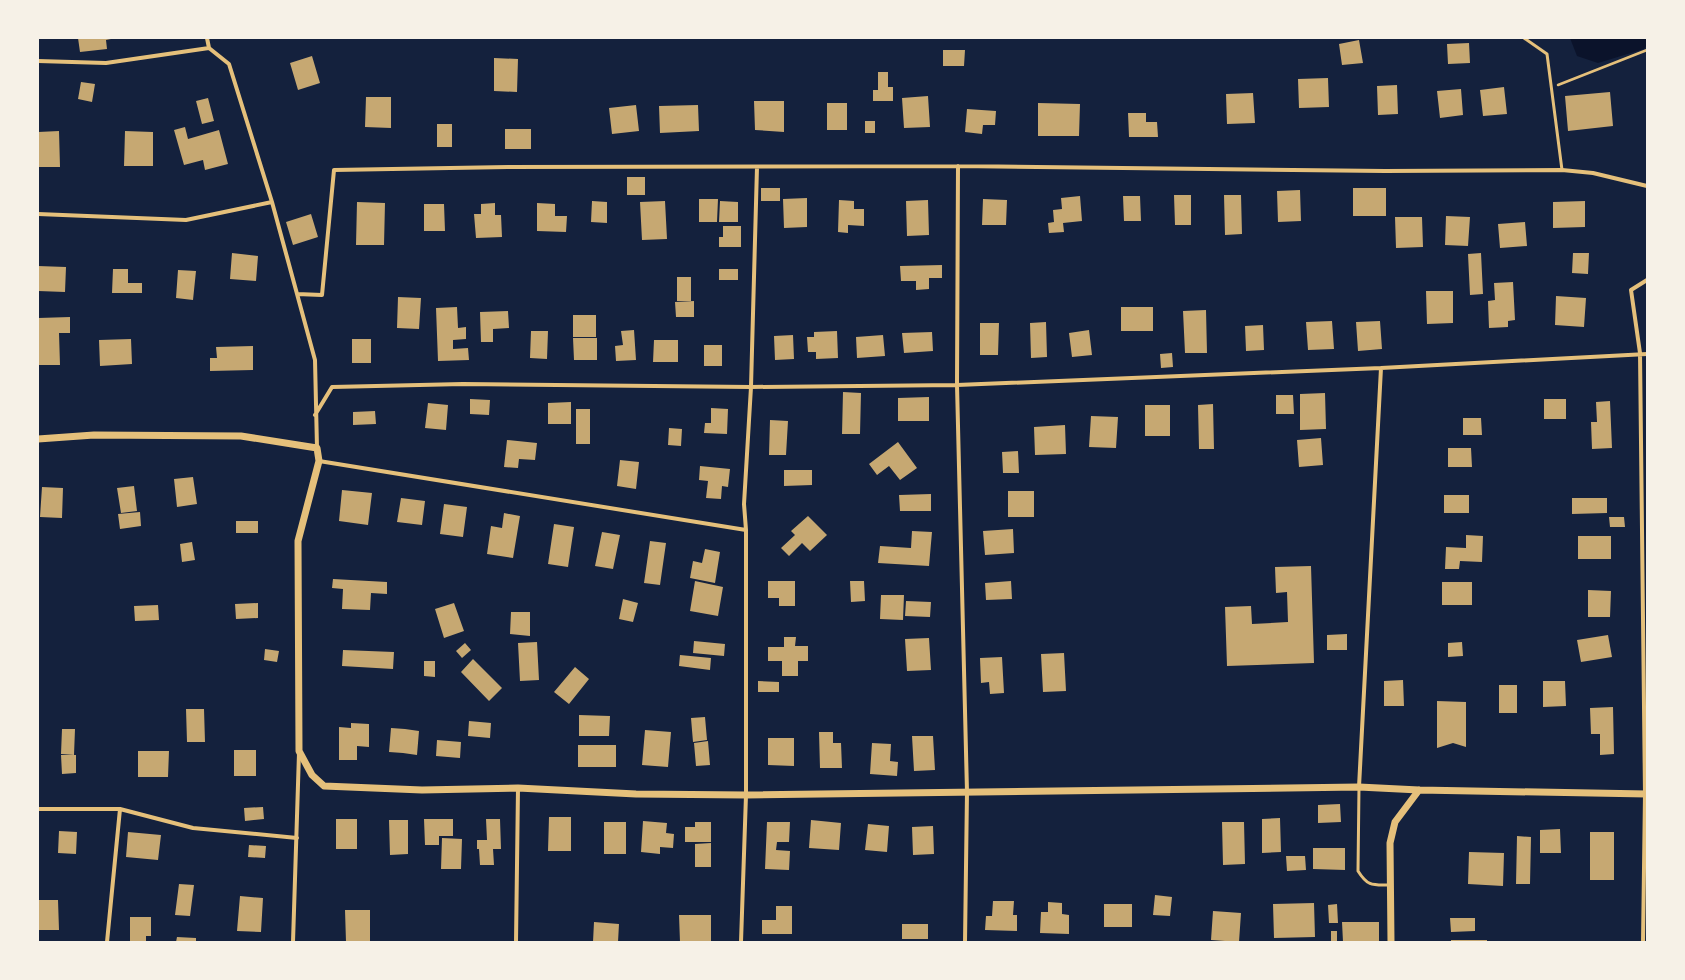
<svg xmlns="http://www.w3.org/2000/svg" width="1685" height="980" font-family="'Fira Sans',sans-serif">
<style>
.water{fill:#0b132b}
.building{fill:#c6a872}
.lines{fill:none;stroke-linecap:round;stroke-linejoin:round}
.path{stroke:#e5c07b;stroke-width:2.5}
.service{stroke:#e5c07b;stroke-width:3}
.minor{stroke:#e5c07b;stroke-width:4}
.tertiary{stroke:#e5c07b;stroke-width:7}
</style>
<rect width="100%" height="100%" fill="#14213d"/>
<path class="water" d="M1570,38H1647V45L1644,49L1598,63L1577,56Z"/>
<path class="building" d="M78,38H111V39L106,40L107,49L80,52Z
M1359,40L1363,63L1342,65L1339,44Z
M1469,43L1470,63L1448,64L1447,44Z
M943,50H965L964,66H943Z
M312,56L320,83L298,90L290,63Z
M494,58L518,59L517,92L494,91Z
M878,72H888V87H893V101H873V90H878Z
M1328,78L1329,107L1299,108L1298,79Z
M81,82L95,84L92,102L78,99Z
M1397,85L1398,114L1378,115L1377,86Z
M1504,87L1507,114L1483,116L1480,90Z
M1461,89L1463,115L1440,118L1437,91Z
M1610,92L1613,126L1568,131L1565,96Z
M1253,93L1255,123L1227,124L1226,94Z
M928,96L930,127L904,128L902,98Z
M366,97H391V128L365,127Z
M208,98L214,121L202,124L196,101Z
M754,101H784V132L755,130Z
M827,103H847V130H827Z
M1038,103L1080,104L1079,136H1038Z
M636,105L639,131L612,134L609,108Z
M698,105L699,131L660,133L659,106Z
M967,109L996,111L995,125H983L982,134L965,132Z
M1128,113H1146V122H1157L1158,137H1129Z
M865,121H875V133H865Z
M437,124H452V147H437Z
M185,127L188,139L219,130L228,164L205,170L203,160L184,165L174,130Z
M505,129H531V149H505Z
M59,131L60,167H38V132Z
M125,131L153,132V166H124Z
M627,177H645V195H627Z
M761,188H780V201H761Z
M1353,188H1386V216H1353Z
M1300,190L1301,221L1278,222L1277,191Z
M1174,195H1191V225H1175Z
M1224,195H1241L1242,234L1225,235Z
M1080,196L1082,221L1063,223L1064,232L1049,233L1048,223L1054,222L1053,210L1062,209L1061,198Z
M1123,196H1140L1141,221H1124Z
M807,198V227L784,228L783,199Z
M699,199H718L717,222H699Z
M983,199L1007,200L1006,225H982Z
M839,200L854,201V209H864V226L848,225V233L838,232Z
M928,200L929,235L907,236L906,201Z
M592,201L607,202V223L591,222Z
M665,201L667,239L642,240L640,202Z
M720,201L738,202V222H719Z
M1585,201V227L1553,228V202Z
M357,202L385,203L384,245H356Z
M495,203V215H501L502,237L476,238L474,214H481V204Z
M537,203L555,204V216H567L566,232L537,231Z
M424,204H444L445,231H424Z
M311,214L318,237L293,245L286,222Z
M1446,216L1470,217L1468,246L1445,245Z
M1395,217H1422L1423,247L1396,248Z
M1525,222L1527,246L1500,248L1498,224Z
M723,226H741V247H719V237H723Z
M232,253L258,256L256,281L230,279Z
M1481,253L1483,294L1470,295L1468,254Z
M1573,253H1589L1588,274L1572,273Z
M942,265V278H929V289L916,290V281H901L900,266Z
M38,266L66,267L65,292L38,291Z
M113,269H128V283H142V293H112Z
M719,269H738V280H719Z
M178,270L196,271L193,300L176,298Z
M677,277H691V301H677Z
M1513,282L1515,320L1508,321V327L1489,328L1488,301L1495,300L1494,283Z
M1426,291H1453V323L1427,324Z
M1556,296L1586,298L1584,327L1555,325Z
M398,297L421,298L419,329L397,328Z
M694,301V317H676L675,302Z
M457,307L458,328L466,327V339L453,340V349L468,348L469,360L438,361L436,308Z
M1121,307H1153V331H1121Z
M1206,310L1207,353H1185L1183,311Z
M508,311L509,328L493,329V342H481L480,312Z
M573,315H596V337H573Z
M70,317V333H59L60,365H39L38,318Z
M1332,321L1334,349L1308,350L1306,322Z
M1380,321L1382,349L1358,351L1356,322Z
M1046,322L1047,357L1031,358L1030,323Z
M980,323H999L998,355H980Z
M1263,325L1264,350L1246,351L1245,326Z
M634,330L636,360L616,361L615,346L623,345L621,331Z
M1089,330L1092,355L1072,357L1069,333Z
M531,331H548L547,359L530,358Z
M837,331L838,358L816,359V352H808L807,337H814V332Z
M932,332L933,351L904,353L902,333Z
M793,335L794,359L775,360L774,336Z
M883,335L885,356L857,358L856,337Z
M573,338H597V360H574Z
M131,339L132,364L100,366L99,340Z
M352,339H371V363H352Z
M654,340H678V362H653Z
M704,345H722V366H704Z
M253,346V370L210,371V358H217L216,347Z
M1172,353L1173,367L1161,368L1160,354Z
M843,392L861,393L860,434H842Z
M1325,393L1326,429L1300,430V394Z
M1276,395H1293L1294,414H1276Z
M929,397V421H898V398Z
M470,399L490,400L489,415L470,414Z
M1544,399H1566V419H1544Z
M1610,401L1612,448L1592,449L1591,422H1597L1596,402Z
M571,402V424H548V403Z
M428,403L448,405L446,430L425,428Z
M1213,404L1214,449H1199L1198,405Z
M1145,405H1170V436H1145Z
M711,408L728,409L727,434L704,433L705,423H711Z
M576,409H590V444H576Z
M375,411L376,424L353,425V412Z
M1091,416L1118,417L1116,448L1089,447Z
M1463,418H1481L1482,435H1463Z
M770,420L788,421L786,455H769Z
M1065,425L1066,454L1035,455L1034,427Z
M669,428L682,429L681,446L668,445Z
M1321,438L1323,465L1299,467L1297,440Z
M507,440L537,443L535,460L519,459L518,468L504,467Z
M898,442L917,468L900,480L889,466L877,475L869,464Z
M1448,448H1471L1472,467H1448Z
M1018,451L1019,473H1003L1002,452Z
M620,460L639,462L636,489L617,486Z
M700,466L730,469L728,487L722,486L721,499L706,498L708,481L699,480Z
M784,470H812V485L784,486Z
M193,477L197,504L177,507L174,479Z
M134,486L137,511L121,513L117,488Z
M42,487L63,488L62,518L40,517Z
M342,490L372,493L368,525L339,521Z
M1008,491H1034V517H1008Z
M931,494V511H900L899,495Z
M1444,495H1469V513H1444Z
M401,498L425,501L422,525L397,522Z
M1572,498H1607V513L1572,514Z
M444,504L467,507L463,537L440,534Z
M140,512L141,526L120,529L118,514Z
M504,513L520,516L513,558L487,554L491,526L502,528Z
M808,516L827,535L810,551L802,543L789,556L781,548L795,535L791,531Z
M1609,517H1624L1625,527H1610Z
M236,521H258V533H236Z
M554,524L574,527L568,567L548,564Z
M1013,529L1014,553L985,555L983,531Z
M912,531L932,532L929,566L878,563L880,546L911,548Z
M602,532L620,535L613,569L595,566Z
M1466,535L1483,536L1482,562L1460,561L1459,569H1445L1446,547L1466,548Z
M1578,536H1611V559H1578Z
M650,541L666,543L660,585L644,583Z
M192,542L195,560L182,562L180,544Z
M705,549L720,552L715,583L690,578L693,561L702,563Z
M1311,566L1314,663L1227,666L1225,607L1251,606L1252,624L1288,622L1287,592L1276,593L1275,567Z
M333,579L387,582V594L371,593L370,610L342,609L343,589L332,588Z
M695,581L723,587L718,616L690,611Z
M768,581H795V606H779V598H768Z
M850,581H864L865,601L851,602Z
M1011,581L1012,599L986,600L985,583Z
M1442,582H1472V605H1442Z
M1588,590L1611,591L1610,617H1588Z
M881,595H904L903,620L880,619Z
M623,599L638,603L633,622L619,619Z
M906,601L931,602L930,617L905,616Z
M258,603V618L236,619L235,604Z
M454,603L464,631L444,638L435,609Z
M158,605L159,620L135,621L134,606Z
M511,612H530V636L510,634Z
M1347,634V650H1327V635Z
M1608,635L1612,657L1581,662L1577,640Z
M784,637H796L795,646H808V661H798V676H782V661H768V647H784Z
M929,638L931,670L907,671L905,639Z
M694,641L725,644L724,656L693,653Z
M537,642L539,680L520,681L518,643Z
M1462,642L1463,656L1448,657V643Z
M465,643L471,650L462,658L456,651Z
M265,649L279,651L277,662L264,660Z
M343,650L394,652L393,669L342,666Z
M1064,653L1066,691L1043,692L1041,654Z
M680,655L711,658L710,670L679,666Z
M1002,657L1004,693L990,694L989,682L981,683L980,658Z
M473,659L502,688L489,701L461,672Z
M424,661H435V677L424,676Z
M575,667L589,679L569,704L554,692Z
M1403,680L1404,706H1384V681Z
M758,681L779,682V692H758Z
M1543,681H1565L1566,706L1543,707Z
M1499,685H1517V713H1499Z
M1437,701L1466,702V747L1453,743L1437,748Z
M1613,707L1614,754L1600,755V734H1591L1590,708Z
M186,709H204L205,742H187Z
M579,715L610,716L609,736H579Z
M705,717L707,740L693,742L691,718Z
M469,721L491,723L490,738L468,736Z
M351,723L369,724V747L357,746V760H339V727L351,728Z
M391,728L405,729L403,753L389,752Z
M62,729H75L74,755L61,754Z
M405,729L419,731L417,755L403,753Z
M645,730L671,732L668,767L642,765Z
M819,732H833V743H841L842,768H820Z
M912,736H933L935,770L914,771Z
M768,738H794V766L768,765Z
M437,740L461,742L460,758L436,756Z
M708,741L710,765L696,766L694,743Z
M872,743L891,744L890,761L898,762L897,776L870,774Z
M578,745H616V767H578Z
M234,750H256V776H234Z
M138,751H169L168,777H138Z
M61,755H76V773L62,774Z
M1340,804L1341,822L1318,823V805Z
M263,807L264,819L245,821L244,808Z
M549,817H571V851H548Z
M1280,818L1281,852L1262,853V819Z
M336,819H357V849H336Z
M424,819H453V836H439V845H425Z
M486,819H500L501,849H493L494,865H480L479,849H477V840H487Z
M389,820H408V854L390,855Z
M811,820L841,823L839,850L809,848Z
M643,821L667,823L666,833L674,834L673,848L660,847V854L641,852Z
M604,822H626V854H604Z
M695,822H711V842H685V827H695Z
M767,822H790L789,842H777L776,850L790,851L789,870L765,869Z
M1222,822H1244L1245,864L1223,865Z
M868,824L889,826L887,852L865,850Z
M933,826L934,854L913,855L912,827Z
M1560,829L1561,853H1540V830Z
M59,831L77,832L76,854L58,853Z
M128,832L161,835L158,860L126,857Z
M1590,832H1614V880H1590Z
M1517,836L1531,837L1530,884H1516Z
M442,838L462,839L461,869H441Z
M711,843V867H695V844Z
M249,845L266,846L265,858L248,857Z
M1313,848H1345V870L1313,869Z
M1469,852L1504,853L1503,886L1468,884Z
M1286,856H1305L1306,870L1287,871Z
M179,884L194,885L190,916L175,915Z
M1155,895L1172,897L1170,916L1153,915Z
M240,896L263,898L261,932L237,931Z
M38,900H58L59,930H38Z
M993,901H1014L1013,915H1017V931L985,930L986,916H992Z
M1048,902L1062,903V914L1069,915V934L1040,933L1041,912H1048Z
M1314,903L1315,937L1274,938L1273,904Z
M1104,904H1132V927H1104Z
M1337,904L1338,923H1329L1328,905Z
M776,906H792V934H762V920H776Z
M345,910H370V942H346Z
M1213,911L1241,913L1239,942L1211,940Z
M679,915H711V942H680Z
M130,917H151V936H146V942H130Z
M1450,918H1475V931L1451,932Z
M594,922L619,924L618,942H593Z
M1342,922H1379V942H1343Z
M902,924H928V939H902Z
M1331,931H1337V942H1331Z
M177,937L196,938V942H176Z
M1451,940H1487V942H1451Z"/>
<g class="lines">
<path class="path" d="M1558,85L1647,50"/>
<path class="service" d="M1524,38L1547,54L1562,170
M1359,787L1358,871C1368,887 1373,885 1390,885"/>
<path class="minor" d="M207,38L209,48L229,64L272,202L315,360L317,448
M38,61L106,63L209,48
M958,166L957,385L967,792L965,942
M38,214L186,220L272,202
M297,294L322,295L334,170L508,167L958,166L1385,171L1562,170L1593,173L1647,186
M315,415L332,387L463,384L751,387L957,385L1381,368L1647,354
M319,461L746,530
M1359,787L1381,368
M38,809H120L193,828L297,838
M107,942L120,809
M293,942L299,753
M516,942L518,788
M741,942L746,795V530L744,504L751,387L757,167
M1643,942L1645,794L1640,353L1631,290L1647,280"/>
<path class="tertiary" d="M38,439L94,435L241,436L317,448L319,461L298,541L299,751L312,775L324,786L422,790L518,788L636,794L746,795L1359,787L1419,790L1647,794
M1391,942L1390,843L1395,822L1419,790"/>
</g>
<rect width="1685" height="980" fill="none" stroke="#f6f1e7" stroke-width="78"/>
</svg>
